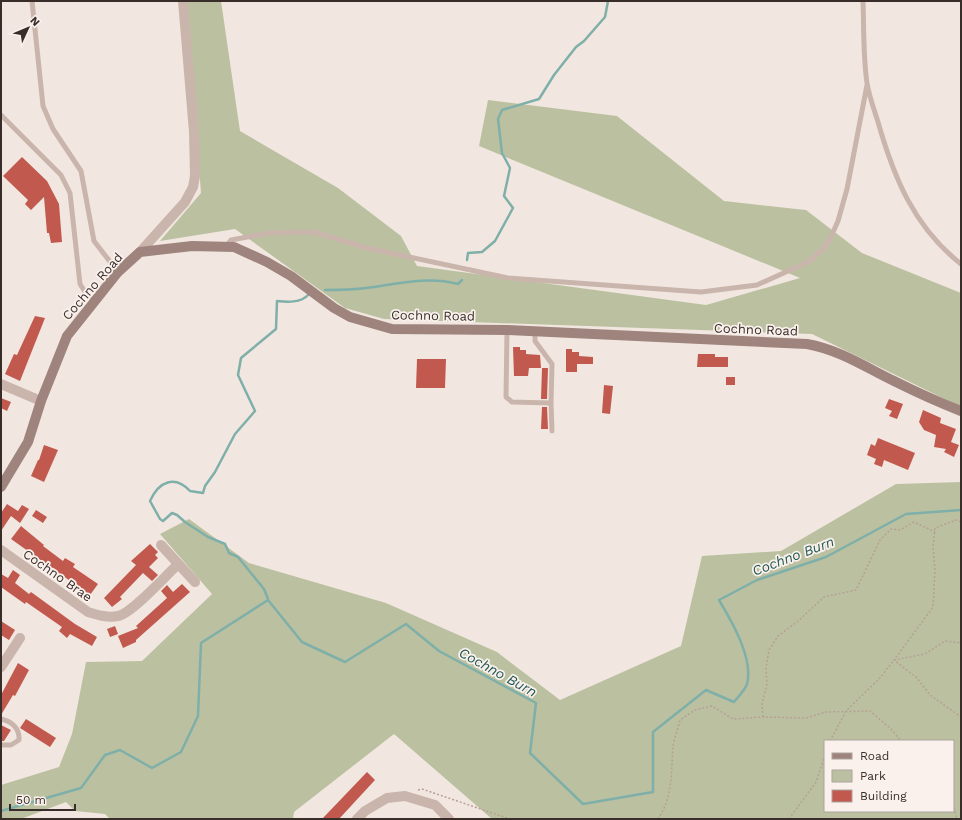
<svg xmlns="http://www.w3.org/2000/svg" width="962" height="820" font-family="'Work Sans',sans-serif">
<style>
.green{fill:#bbc1a0;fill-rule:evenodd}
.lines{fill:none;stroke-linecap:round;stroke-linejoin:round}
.stream{stroke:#7fafa9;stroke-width:2.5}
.building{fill:#c2594e}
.path{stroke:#b69f96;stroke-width:1.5;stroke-dasharray:2 2;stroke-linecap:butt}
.lane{stroke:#cab5ac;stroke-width:5}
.street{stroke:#cab5ac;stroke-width:10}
.secondary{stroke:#9e847d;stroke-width:10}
.labels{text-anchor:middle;stroke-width:3.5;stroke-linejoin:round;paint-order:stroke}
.street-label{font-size:13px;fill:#392d2a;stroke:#faf1ec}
.water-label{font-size:14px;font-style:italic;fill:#215954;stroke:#faf1ec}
</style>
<rect width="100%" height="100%" fill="#f2e7e0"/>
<path class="green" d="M186,1H221L240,131L338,188L401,236L417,266L706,305L800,278L479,146L488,100L617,116L724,201L806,210L862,253L961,293V407L812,334L384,319L345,308L235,229L160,241L201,193Z
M961,482V819H492L394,734L294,812L293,819H110L105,814L75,811L66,802L21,819H1V785L59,767L72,734L86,662L142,661L212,594L160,534L189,519L249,563L386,603L497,652L560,700L681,646L702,556L781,551L896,484ZM825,741H953V811H825Z"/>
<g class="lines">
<path class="stream" d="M467,260L468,253L482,252L495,241L513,208L504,196L510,168L502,153L498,119L502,110L539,99L554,75L576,47L584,41L605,17L608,1
M325,290C338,290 352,290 366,288C397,284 427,276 458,284L462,280
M268,599L264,589L238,557L229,553L225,544L208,537L185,522L177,515L172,513L163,521L160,519L150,501C159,481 175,475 190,491L203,493L205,486L215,472L235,434L255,411L238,375L241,358L276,329L277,301C287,302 301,303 308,295
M1,811L81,788L105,755L120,750L152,768L181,752L198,716L201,643L268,600L302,642L345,662L406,624L439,651L536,703L530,753L583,804L653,792V732L706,690L734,702C738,697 745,690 747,684C754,659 731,620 719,600L757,580L826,557L906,514L961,510"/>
</g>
<path class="building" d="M22,157L47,181L59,204L62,242L51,243L49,233H47L44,197L31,210L25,204L28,200L3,176Z
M35,316L45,318L20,381L5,374L14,354L17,355Z
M513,347H520V350H526V354L540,355L541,368H529L528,376H514Z
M566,349H572V352H579V356L593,357V364H577V372H566Z
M698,354H715V357H728V367H697Z
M417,359H446L445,388H416Z
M542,368H548L547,399H541Z
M726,377H735V385H726Z
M604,385L613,386L610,414L602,413Z
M1,398L11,402L7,411L1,408Z
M889,399L903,404L897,419L889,416L892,411L885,408Z
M542,407H547L548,429H541Z
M923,410L941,418L940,423L956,429L951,442L959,445L954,457L944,452L946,449L934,447L936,435L924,430L919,422Z
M878,438L915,453L908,470L884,460L882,467L874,464L876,459L867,455L871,444L875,446Z
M44,445L58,450L44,482L31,476L38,460H39Z
M7,504L18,511L22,505L29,509L20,523L11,516L1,531V513Z
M36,510L47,517L43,523L32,516Z
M21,526L44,545L43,546L63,561L65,558L75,564L73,567L98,584L90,595L11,539Z
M150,544L158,552L155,555L158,558L149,567L158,575L152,581L143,573L120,597L122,599L112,607L104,598L136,565L131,561Z
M13,570L20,575L15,583L29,594L31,592L75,624L97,637L92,646L70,634L67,638L59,631L62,627L26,602L25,604L1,587V574L8,578Z
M182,584L190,592L136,640V642L123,648L118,636L138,628L136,626L167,598L161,591L167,585L173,592Z
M1,621L15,630L9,640L1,635Z
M115,626L118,634L110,637L107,629Z
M18,663L29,670L15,696L13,695L1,715V695Z
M26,719L56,738L50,747L20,728Z
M1,725L11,730L4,741H1Z
M367,772L375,780L339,819H322Z"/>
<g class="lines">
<path class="path" d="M961,522L956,520L935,528L933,547L935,570L933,607L894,660L917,678L930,695L961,717
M763,717L762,704L767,685L766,668L769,650L778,636L797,622L824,597L856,590L880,540L891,529L900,530L914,522L935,532
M830,741L846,711L880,678L894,660L925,654L945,641L961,643
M418,790L422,789L510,819
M953,804L957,819
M658,819C673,797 671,772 673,747C674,738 678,729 680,720L695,710L712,706L733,719L763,717L806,718L826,712L870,711L891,729L901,741
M789,819L816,782L825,755"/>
<path class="lane" d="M32,1L43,106L53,129L81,171L94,241L118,272
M863,1C864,28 863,56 867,83C869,96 874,109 878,122C894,178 914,227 961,264
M1,115L61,175L70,193L80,284L87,295L94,301
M226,246L231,240L269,233L314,232L367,248L508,278L701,292L757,285L808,262L822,250L830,239L838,221L847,189L867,85
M507,330L506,397L512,402L551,403L552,431
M535,332V341L552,364L551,403
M1,719C11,721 20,728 19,740L11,745H1"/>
<path class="street" d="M140,252L185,202L193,187L195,176L194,132L183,1
M1,384L41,401
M161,545L195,582
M1,550L88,612C98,615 107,618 118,616C131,614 167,575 178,564
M1,667L20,638
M357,819L365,811L387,798L405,796L435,805L449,819"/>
<path class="secondary" d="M1,487L28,442L41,401L67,336L118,272L140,252L192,246L234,247L267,262L291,276L334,308L350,317L392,329L507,330L807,344C840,350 865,367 894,381C916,392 938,402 961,411"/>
</g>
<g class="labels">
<g class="street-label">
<text transform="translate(92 286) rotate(-49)" y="5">Cochno Road</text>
<text transform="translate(433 315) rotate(1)" y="5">Cochno Road</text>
<text transform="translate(756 329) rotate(2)" y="5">Cochno Road</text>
<text transform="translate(58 575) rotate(35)" y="5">Cochno Brae</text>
</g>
<g class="water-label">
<text transform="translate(793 556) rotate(-21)" y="5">Cochno Burn</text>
<text transform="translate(498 672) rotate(29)" y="5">Cochno Burn</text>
</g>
</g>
<rect width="962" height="820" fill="none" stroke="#392d2a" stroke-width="4"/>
<rect x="824" y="740" width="130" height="72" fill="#faf1ec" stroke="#ada39e"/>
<rect x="832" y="753" width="20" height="6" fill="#9e847d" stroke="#ada39e"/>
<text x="860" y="760" font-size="12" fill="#392d2a">Road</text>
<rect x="832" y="770" width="20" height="12" fill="#bbc1a0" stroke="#ada39e"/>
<text x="860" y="780" font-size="12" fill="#392d2a">Park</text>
<rect x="832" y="790" width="20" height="12" fill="#c2594e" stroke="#ada39e"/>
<text x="860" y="800" font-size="12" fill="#392d2a">Building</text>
<g transform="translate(28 28) rotate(46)" stroke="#faf1ec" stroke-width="3" paint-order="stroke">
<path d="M0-3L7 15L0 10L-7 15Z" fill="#392d2a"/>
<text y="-6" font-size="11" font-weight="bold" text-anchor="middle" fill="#392d2a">N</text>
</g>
<path d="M10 804v6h65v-6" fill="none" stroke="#392d2a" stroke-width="2"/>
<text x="16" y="804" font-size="12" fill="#392d2a" stroke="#faf1ec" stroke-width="3" paint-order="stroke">50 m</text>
</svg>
